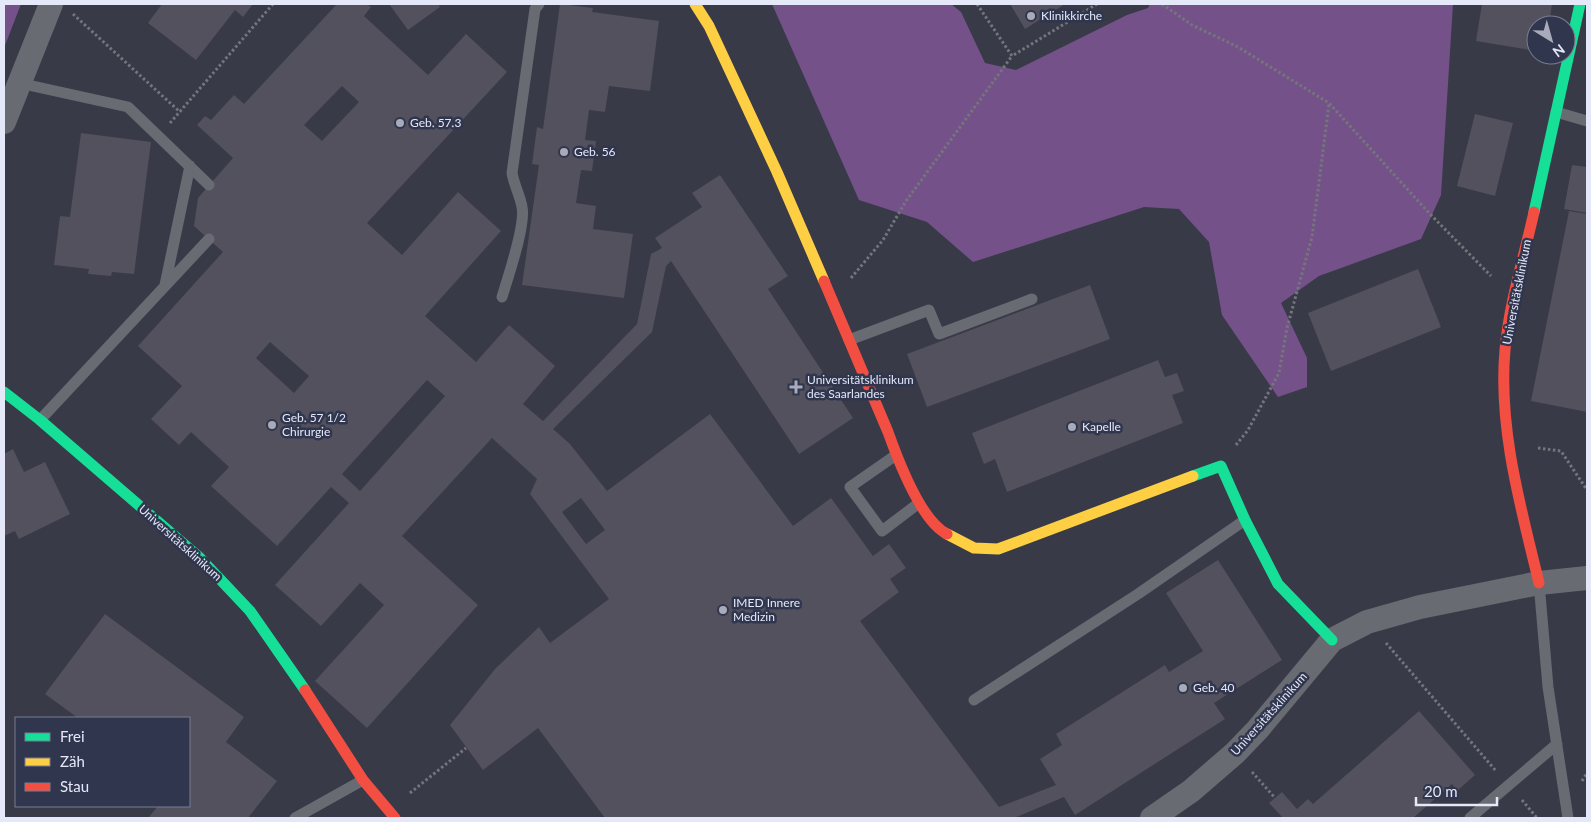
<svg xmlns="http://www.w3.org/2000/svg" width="1591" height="822" font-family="Lato,sans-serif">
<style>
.forest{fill:#745289}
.building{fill:#52515d;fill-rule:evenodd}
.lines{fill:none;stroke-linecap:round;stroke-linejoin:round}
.path{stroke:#74767c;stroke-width:3;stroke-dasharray:2.5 2.5;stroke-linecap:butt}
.lane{stroke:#686b71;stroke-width:11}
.street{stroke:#686b71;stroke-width:24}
.fast{stroke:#16e098;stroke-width:11}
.slow{stroke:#ffcf43;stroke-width:11}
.jam{stroke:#f24e42;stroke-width:11}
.poi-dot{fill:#a8abba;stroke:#31364f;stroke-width:2}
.labels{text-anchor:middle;stroke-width:5;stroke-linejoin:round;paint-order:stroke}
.poi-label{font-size:12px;fill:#e4e8f8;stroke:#31364f;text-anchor:start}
.street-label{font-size:12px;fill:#e4e8f8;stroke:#31364f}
</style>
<rect width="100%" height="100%" fill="#383a48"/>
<path class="forest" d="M4,4H21L4,48Z
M772,4H951L961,12L985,63L1016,70L1127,15L1148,8L1150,4H1453L1441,195L1421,239L1319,276L1281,303L1307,358V387L1278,397L1222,315L1209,242L1179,209L1144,207L973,262L927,222L859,200Z"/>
<path class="building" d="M162,4H253L243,17L235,10L196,60L148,23Z
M337,4H367L371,7L364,16L428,75L466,34L507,72L367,223L402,255L458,192L501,231L425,316L476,362L509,325L555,366L523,404L543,421L637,324L651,254L662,248L655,238L702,207L692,193L720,175L788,276L768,289L853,418L799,454L671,261L666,266L652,332L553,429L570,444L607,491L710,414L793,526L831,498L873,556L889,544L906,568L890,579L899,592L860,621L999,807L1056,785L1040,759L1062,745L1056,734L1165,665L1169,672L1203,651L1166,593L1218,560L1282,660L1214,703L1225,719L1075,815L1064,797L1014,818H605L538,728L483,770L450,725L495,669L539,627L550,643L609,599L530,494L537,479L492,438L402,536L478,605L367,728L315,681L384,605L360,583L321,626L275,585L349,503L331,487L277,546L211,486L229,467L191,432L179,445L151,419L182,386L138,346L223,252L194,226L198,198L233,158L197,125L205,116L211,120L234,95L244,104ZM342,86L359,102L322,141L304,125ZM270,342L309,376L294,393L256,358ZM427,380L445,396L360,491L342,474ZM581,498L605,530L586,544L562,512Z
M389,4H438L440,7L408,30Z
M560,4L593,8L592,12L659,21L650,91L609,86L605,112L589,110L585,140L596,141L592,171L581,170L576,203L596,206L593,229L633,234L624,298L522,285L539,165L532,164L537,127L543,129Z
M1010,4H1065L1025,29Z
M1482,4H1552L1549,25H1536V51L1476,41Z
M1475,114L1513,123L1495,196L1457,186Z
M81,133L151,142L134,274L112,272L111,276L88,274L89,269L54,265L60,216L70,217Z
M1572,165L1587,167V213L1564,209Z
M1569,211L1587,214V412L1531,401Z
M1418,269L1441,327L1331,371L1308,313Z
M1090,285L1110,339L927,407L907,354Z
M1158,360L1165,377L1177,373L1184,391L1172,395L1183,423L1007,492L995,459L984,464L972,433Z
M13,449L24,472L45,462L70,514L19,539L15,531L4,536V454Z
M105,614L244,717L226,742L277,781L248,818H148L158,806H189V718H78L45,694Z
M1419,711L1475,775L1457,791L1452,784L1413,818H1283L1269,803L1282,792L1297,809L1308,799L1313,804Z"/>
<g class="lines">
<path class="path" d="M977,4L1012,56L1097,4
M1162,4L1192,25L1238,47L1329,103L1429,213L1491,276
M73,14L180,112
M170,123L273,4
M851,278L883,240L906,201L1012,56
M1236,445L1248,430L1279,373L1287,328L1312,237L1329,104
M1538,448L1561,451L1587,490
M1386,643L1496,771
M1252,772L1275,798
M1582,781L1587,773
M410,793L466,748
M1522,800L1537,818"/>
<path class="lane" d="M19,83L128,107L209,185
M1556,112L1587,121
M165,285L190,166
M502,297C508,277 526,225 522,207C520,195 514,185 512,173L535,9L539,4
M849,340L929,310L939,334L1032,299
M40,420L209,239
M896,455L850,487L882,531L919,503
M1539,583L1548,687L1568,818
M974,700L1138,594L1245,520
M295,818L363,780
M1470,818L1557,744"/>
<path class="street" d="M4,122L51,4
M1152,818L1191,791L1235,753L1258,729L1332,640L1367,622L1420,607L1539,583L1587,578"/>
<path class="fast" d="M1534,212L1580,4
M4,392L40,420L200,558L250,611L305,690
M1193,476L1221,466L1245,520L1278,584L1332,640"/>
<path class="slow" d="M695,4L709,26L777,172L824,281
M947,534L974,548L998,549L1193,476"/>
<path class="jam" d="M1534,212C1524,257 1509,303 1505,350C1498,428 1521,508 1539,583
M824,281L888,432C898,460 921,521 947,534
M305,690L363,780L395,818"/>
</g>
<g class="poi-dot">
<circle cx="1031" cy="16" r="5"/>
<circle cx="400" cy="123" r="5"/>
<circle cx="564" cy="152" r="5"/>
<path d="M793.5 379.5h5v5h5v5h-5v5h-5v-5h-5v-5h5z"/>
<circle cx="272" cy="425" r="5"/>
<circle cx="1072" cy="427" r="5"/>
<circle cx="723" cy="610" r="5"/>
<circle cx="1183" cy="688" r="5"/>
</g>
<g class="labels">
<g class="poi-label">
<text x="1041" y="20">Klinikkirche</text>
<text x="410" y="127">Geb. 57.3</text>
<text x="574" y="156">Geb. 56</text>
<text x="807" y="384">Universitätsklinikum<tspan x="807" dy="14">des Saarlandes</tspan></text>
<text x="282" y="422">Geb. 57 1/2<tspan x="282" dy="14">Chirurgie</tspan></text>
<text x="1082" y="431">Kapelle</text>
<text x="733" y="607">IMED Innere<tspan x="733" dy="14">Medizin</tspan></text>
<text x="1193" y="692">Geb. 40</text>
</g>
<g class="street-label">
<text transform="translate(1517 292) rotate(-79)" y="4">Universitätsklinikum</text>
<text transform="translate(180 543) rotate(42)" y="4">Universitätsklinikum</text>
<text transform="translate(1269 714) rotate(-48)" y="4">Universitätsklinikum</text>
</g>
</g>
<rect width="1591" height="822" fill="none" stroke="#e4e8f8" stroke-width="10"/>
<rect x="15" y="717" width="175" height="90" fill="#31364f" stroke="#797d93"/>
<rect x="25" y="733" width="25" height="8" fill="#16e098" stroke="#797d93"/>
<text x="60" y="742" font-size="15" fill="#e4e8f8">Frei</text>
<rect x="25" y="758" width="25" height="8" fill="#ffcf43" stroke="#797d93"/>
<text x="60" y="767" font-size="15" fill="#e4e8f8">Zäh</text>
<rect x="25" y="783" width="25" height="8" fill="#f24e42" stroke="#797d93"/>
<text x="60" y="792" font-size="15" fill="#e4e8f8">Stau</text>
<g transform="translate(1551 40) rotate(143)"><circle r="24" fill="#31364f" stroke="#797d93"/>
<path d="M0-4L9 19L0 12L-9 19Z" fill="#a8abba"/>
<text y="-8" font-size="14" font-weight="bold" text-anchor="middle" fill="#e4e8f8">N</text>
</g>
<path d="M1416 797v8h81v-8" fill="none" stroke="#e4e8f8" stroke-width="2.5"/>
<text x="1424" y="797" font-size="15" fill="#e4e8f8" stroke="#31364f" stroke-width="4" paint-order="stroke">20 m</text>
</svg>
